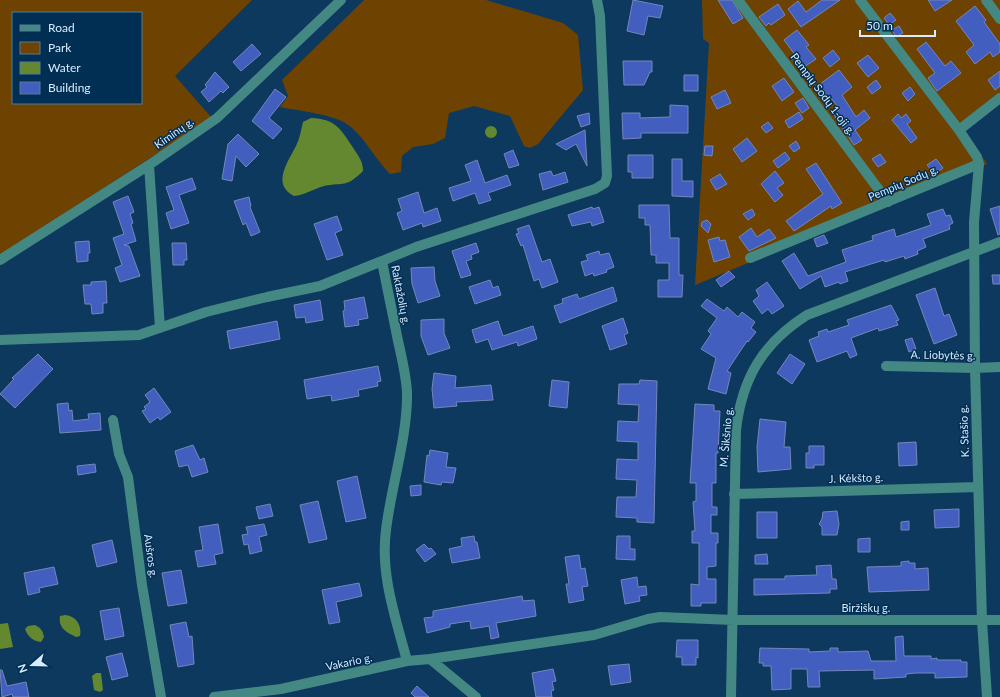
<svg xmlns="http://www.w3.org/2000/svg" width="1000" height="697" font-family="Lato,sans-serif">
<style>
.green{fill:#6e4301;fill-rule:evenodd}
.water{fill:#64882f}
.building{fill:#425ebf;stroke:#7487ba}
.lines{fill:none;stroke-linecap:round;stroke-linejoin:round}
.minor{stroke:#448883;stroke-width:10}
.labels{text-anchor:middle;stroke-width:3;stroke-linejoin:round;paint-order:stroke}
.street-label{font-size:11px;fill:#d9ebfe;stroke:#002f53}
</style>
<rect width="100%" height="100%" fill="#0d395e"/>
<path class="green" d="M0,0H252L175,76L212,118L0,255ZM13,13H141V103H13Z
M364,0H486L563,23L578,35L583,90L538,144L530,148L524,146L510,116L474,106L449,113L445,138L433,144L413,147L402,156L401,172L390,174C376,160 366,140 351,127C337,114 298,111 280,107L288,96L282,80Z
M702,0H1000V103L964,130L987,164L695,285L709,43L703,39Z"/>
<path class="water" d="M311,118C335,119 340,128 352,146C358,156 363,160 363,171C346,188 344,182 324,186C313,189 305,195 294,196C271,184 288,162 296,146C300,138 301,130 303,122Z
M485 132a6 6 0 1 1 12 0a6 6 0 1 1-12 0Z
M65,615C76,616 82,625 80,636L76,637C66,632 58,628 60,616Z
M8,623L13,647L0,649V624Z
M35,625C41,628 43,631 44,637L41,642C33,641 28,637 25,629L28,626Z
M96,673H101L103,690L100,692L94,690L92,676Z"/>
<path class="building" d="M633,0L663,6L660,18L648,16L644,35L627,31Z
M718,0H732L743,18L733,24Z
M822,0H840L801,27L788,9L798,1L806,12Z
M928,0H952L935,11Z
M778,4L785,15L771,25L769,23L766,26L759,17Z
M975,6L986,20L984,22L1000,44V52L993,57L990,52L975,64L966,52L974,45L956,21Z
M890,13L896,20L889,25L884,18Z
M899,26L903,33L896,37L892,30Z
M797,30L809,45L806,47L816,59L804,67L784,40Z
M926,42L945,66L951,61L961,73L937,91L928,78L935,73L917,49Z
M252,44L261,54L241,71L233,62Z
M833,50L840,59L830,67L823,58Z
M868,55L879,68L868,77L857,63Z
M623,61H652V72H650L644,85H624Z
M839,70L852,87L842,95L856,117L864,110L870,118L855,130L862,140L854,145L834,115L840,109L829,96L828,97L820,84Z
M1000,71V86L995,90L988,80Z
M215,72L229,87L223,93L221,91L209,102L201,92L207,87L205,85Z
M684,75H698V91H684Z
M784,78L794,92L782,101L772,86Z
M876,80L881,87L872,94L867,87Z
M910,87L915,94L908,101L902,93Z
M275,89L286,97L269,118L282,129L273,139L252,121Z
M725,90L731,103L717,109L711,97Z
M803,98L809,108L802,113L795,103Z
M670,105L688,106V133H641V138L623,139L622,113H640V118L670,117Z
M799,112L803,119L789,128L785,121Z
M589,113L590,124L581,127L577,116Z
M898,114L901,118L906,114L911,121L907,124L917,138L911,143L892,120Z
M768,122L773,128L766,133L761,127Z
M585,130L587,166L576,144L566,150L556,144Z
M238,134L259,154L246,167L236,156L232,181L222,179L228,144Z
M747,138L757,151L742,162L733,149Z
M796,141L800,148L794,152L789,146Z
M705,146H713L712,156L704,155Z
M513,150L519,165L509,168L504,154Z
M785,152L790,159L778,168L773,161Z
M880,154L886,162L878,167L872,159Z
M628,155H653V178H632V172H628Z
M672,159H682V181H693V197L672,196Z
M936,159L943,168L935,174L927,165Z
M477,160L485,183L507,175L511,185L488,193L491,200L479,204L475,193L453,201L449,188L471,181L465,165Z
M816,163L842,203L832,209L831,206L794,231L786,221L823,194L806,169Z
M551,171L553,176L565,172L568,182L543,190L539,174Z
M775,171L784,183L777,188L783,195L775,202L761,184Z
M720,174L727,184L716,190L710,180Z
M192,178L196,189L179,195L189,223L171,229L166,213L174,210L166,187Z
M418,192L424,213L437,208L441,221L423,227L422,223L403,230L397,213L402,211L398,199Z
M128,196L134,212L130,214L133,223L131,224L136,241L124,245L129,246L140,276L120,282L115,268L122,265L113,238L124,234L113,202Z
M249,197L251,206L250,207L260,232L251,236L246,223L243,225L234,201Z
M639,205H669L670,238H679V275H683L682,297H658V280H669V263H656V255H651L650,225H645V218H639Z
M1000,206V234L998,235L990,209Z
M592,207L593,209L599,207L604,222L592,226L591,222L572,226L568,215Z
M752,209L755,215L748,220L743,214Z
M943,209L946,216L950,215L953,223L949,225L950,229L923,239L926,247L917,251L918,254L905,259L904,256L885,262L884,260L845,272L848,281L840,284L839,282L825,287L821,276L800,289L782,261L794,253L808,276L846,262L842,250L873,240L872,236L894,229L896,237L931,225L927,214Z
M337,216L342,230L335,233L343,255L327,260L314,224Z
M707,220L711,224L708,233L701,226L702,222Z
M529,225L542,262L550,259L558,282L542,288L539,279L534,281L523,245L521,246L516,234L519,233L517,229Z
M751,228L757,237L769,229L776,238L749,251L739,237Z
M824,235L828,243L817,247L814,239Z
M719,237L720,241L725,240L730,257L714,262L708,240Z
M89,241L90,253H88V261L77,262L75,242Z
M172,243H186L187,260H184V265H173Z
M476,243L479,252L471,255L472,259L466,261L471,275L461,278L452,251Z
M599,251L600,255L609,253L614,267L606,270L607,272L594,276L593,273L585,276L581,262L588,260L586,255Z
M434,267L435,281L440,296L418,303L412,284L411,268Z
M729,271L735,277L721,287L716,280Z
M992,275H1000V284H993Z
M490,280L493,288L498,286L501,295L475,304L469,287Z
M106,281L107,303H103V313L92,314L91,304H85L83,285H91V282Z
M767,282L784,306L772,314L768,309L762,314L753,301L759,296L756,290Z
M613,287L617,301L560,323L554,306L563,303L562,299L577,294L579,299Z
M935,288L944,316L949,314L957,335L934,344L916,295Z
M364,297L368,318L358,320L359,325L345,327L343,311L345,310L344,301Z
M707,299L724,311L727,307L738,317L742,312L755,322L751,328L756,332L748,342L747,341L727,371L731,373L726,394L708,389L716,358L701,349L711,334L708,331L717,318L701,306Z
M320,300L323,320L306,323L305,317L296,318L294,305Z
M891,305L899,320L896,321L898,325L879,331L878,328L851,338L857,355L850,358L847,351L817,362L809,340L819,336L818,332L827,329L828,332L849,325L847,320Z
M623,318L628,333L624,335L627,344L610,350L602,326Z
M444,319V333L450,348L428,355L421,336V320Z
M277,321L280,339L230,349L227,331Z
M498,321L503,336L533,326L537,339L518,346L517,342L492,350L488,339L476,343L472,330Z
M912,338L916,349L909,352L905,340Z
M38,354L53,369L15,408L0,394L14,379L12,378Z
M790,354L805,364L792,384L777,373Z
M378,366L381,381L377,382L378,386L358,390L359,396L332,401L331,395L307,399L304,380Z
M434,373L456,376L455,388L491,385L493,400L456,402L457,406L434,408L432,389Z
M552,380L569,382L567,408L549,406Z
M640,380L657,381L654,523L637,522V518L616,517L617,497H636L637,480L616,479L617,459L638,460V442L617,441L618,421L638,422L639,405L618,404L619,384H639Z
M154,388L171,412L160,420L158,417L150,423L142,411L146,409L144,407L150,402L145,395Z
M68,403L69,411L72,410L73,421L89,419L88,414L100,413L101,430L60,433L57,404Z
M695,404L714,405V411H720L718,453H716V483H712V507H717V515H711V533H718V543H716V566L707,567V579H716V603H701V606H691V584L699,585V543H692V531H695L693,502L696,501V483H690Z
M760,419L786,422L784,447H790L791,469L758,472L757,447Z
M916,442L917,465L899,466L898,443Z
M193,445L200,460L204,458L208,472L192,477L188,465L179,467L175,451Z
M809,446H824V465H814V468H806V453H809Z
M430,450L448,453L446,467L456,468L453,483L442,482L441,485L424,482L427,455L429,456Z
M95,464L96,472L78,475L77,466Z
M357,476L366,518L346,522L337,481Z
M421,485V495L411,496L410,486Z
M318,501L327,539L309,543L300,505Z
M270,504L273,516L259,519L256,507Z
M959,509V527L935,528L934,510Z
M837,511L839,524L837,535H822V527L819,524L822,519L823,512Z
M757,512H777V538H757Z
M909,521V530H901V522Z
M218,524L223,553L214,555L216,564L198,567L195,551L203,550L199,527Z
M264,524L267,535L259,537L262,551L250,554L248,544L244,545L242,535L248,534L246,527Z
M474,536L475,542H477L480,558L452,563L449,549L462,546L461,538Z
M617,536H630V549H635V560L616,559Z
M870,538V552H858V539Z
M112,540L117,562L97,567L92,545Z
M424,544L429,549L431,548L436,554L425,562L416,550Z
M767,554L768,564H755V555Z
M579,555L581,569L585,568L588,586L582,587L584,600L569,603L566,584H569L565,557Z
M909,561V563H915V569L928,568L929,590L869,592L867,567L901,566V562Z
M831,565L832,579H836L837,589H830V593L754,595V579H785V576L817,575L816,566Z
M54,567L58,584L39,588L40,592L28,595L24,573Z
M181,570L187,603L168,606L162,573Z
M637,577L638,587L646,586L647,595L639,596L640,601L625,604L621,580Z
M359,583L362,596L336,602L340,622L329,624L322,590Z
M522,596L523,601L534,600L536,616L496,623L499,637L491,639L489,626L471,629L470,621L450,624V627L427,633L424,618L433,617V611Z
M119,608L124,636L105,640L100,611Z
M186,622L189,637L192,636L194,664L178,667L170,625Z
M903,636L904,656H931V659L937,658V660H961V662H967V677L935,678V673H916L906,674V677L874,679V670L819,671L820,687H808L807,669H791V689L772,690L771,666H763V663H759L760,648L809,649V652L830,651V648H838V652L868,651L871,661H896L895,637Z
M677,640H698V658L696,657V665H682V657H676Z
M122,653L128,676L112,680L106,657Z
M629,664L631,682L611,685L608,666Z
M553,669L556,681L552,682L554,690L551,691L552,697H536L532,673Z
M0,670H2L7,686L26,682L29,697H13L12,694L2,697Z
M417,686L429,697H415L411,693Z"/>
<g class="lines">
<path class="minor" d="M738,0L888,202
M860,0L959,130
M986,0L1000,19
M979,164L974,222L975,368L982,621L987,697
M149,165L160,328
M750,258L979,164L977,157L959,130L1000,98
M0,260L149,165L217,118L341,0
M0,340L139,335L206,312L267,297L320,286L382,261
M886,366L975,368L1000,367
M113,420L119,454L128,477L142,585L161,697
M734,494L978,487
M430,659L594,635L648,619L660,617L733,620H1000
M407,661C396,619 380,575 386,530C391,487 408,435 407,392C406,375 402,358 398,341C393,315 387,288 382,261L416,247L595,189L605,183L607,176L600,16L597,0
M214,697L281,689L407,661L430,659L476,697
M731,697L736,430C742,378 763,343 807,315L1000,242"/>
</g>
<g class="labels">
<g class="street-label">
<text transform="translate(823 94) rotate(53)" y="4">Pempių Sodų 1-oji g.</text>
<text transform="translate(174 133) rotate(-35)" y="4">Kiminų g.</text>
<text transform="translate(903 183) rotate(-23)" y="4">Pempių Sodų g.</text>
<text transform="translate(401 295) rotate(79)" y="4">Raktažolių g.</text>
<text transform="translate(943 355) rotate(1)" y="4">A. Liobytės g.</text>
<text transform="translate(964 431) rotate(-92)" y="4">K. Stašio g.</text>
<text transform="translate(726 437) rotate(-85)" y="4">M. Šikšnio g.</text>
<text transform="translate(856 478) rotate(-2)" y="4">J. Kėkšto g.</text>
<text transform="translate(151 556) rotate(82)" y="4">Aušros g.</text>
<text x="866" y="612">Biržiškų g.</text>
<text transform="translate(349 662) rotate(-12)" y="4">Vakario g.</text>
</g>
</g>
<rect x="12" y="12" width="130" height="92" fill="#002f53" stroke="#577a97"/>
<rect x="20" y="25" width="20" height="6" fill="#448883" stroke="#577a97"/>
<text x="48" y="32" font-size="12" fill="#d9ebfe">Road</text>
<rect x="20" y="42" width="20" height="12" fill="#6e4301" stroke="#577a97"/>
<text x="48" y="52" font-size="12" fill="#d9ebfe">Park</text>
<rect x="20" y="62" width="20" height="12" fill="#64882f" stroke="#577a97"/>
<text x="48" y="72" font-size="12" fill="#d9ebfe">Water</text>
<rect x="20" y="82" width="20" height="12" fill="#425ebf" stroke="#577a97"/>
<text x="48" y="92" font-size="12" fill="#d9ebfe">Building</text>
<g transform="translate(32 665) rotate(250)" stroke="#002f53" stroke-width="3" paint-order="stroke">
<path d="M0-3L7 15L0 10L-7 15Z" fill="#d9ebfe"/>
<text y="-6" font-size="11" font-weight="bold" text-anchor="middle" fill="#d9ebfe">N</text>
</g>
<path d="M860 30v6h75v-6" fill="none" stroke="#d9ebfe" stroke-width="2"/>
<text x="866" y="30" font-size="12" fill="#d9ebfe" stroke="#002f53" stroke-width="3" paint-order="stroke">50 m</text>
</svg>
